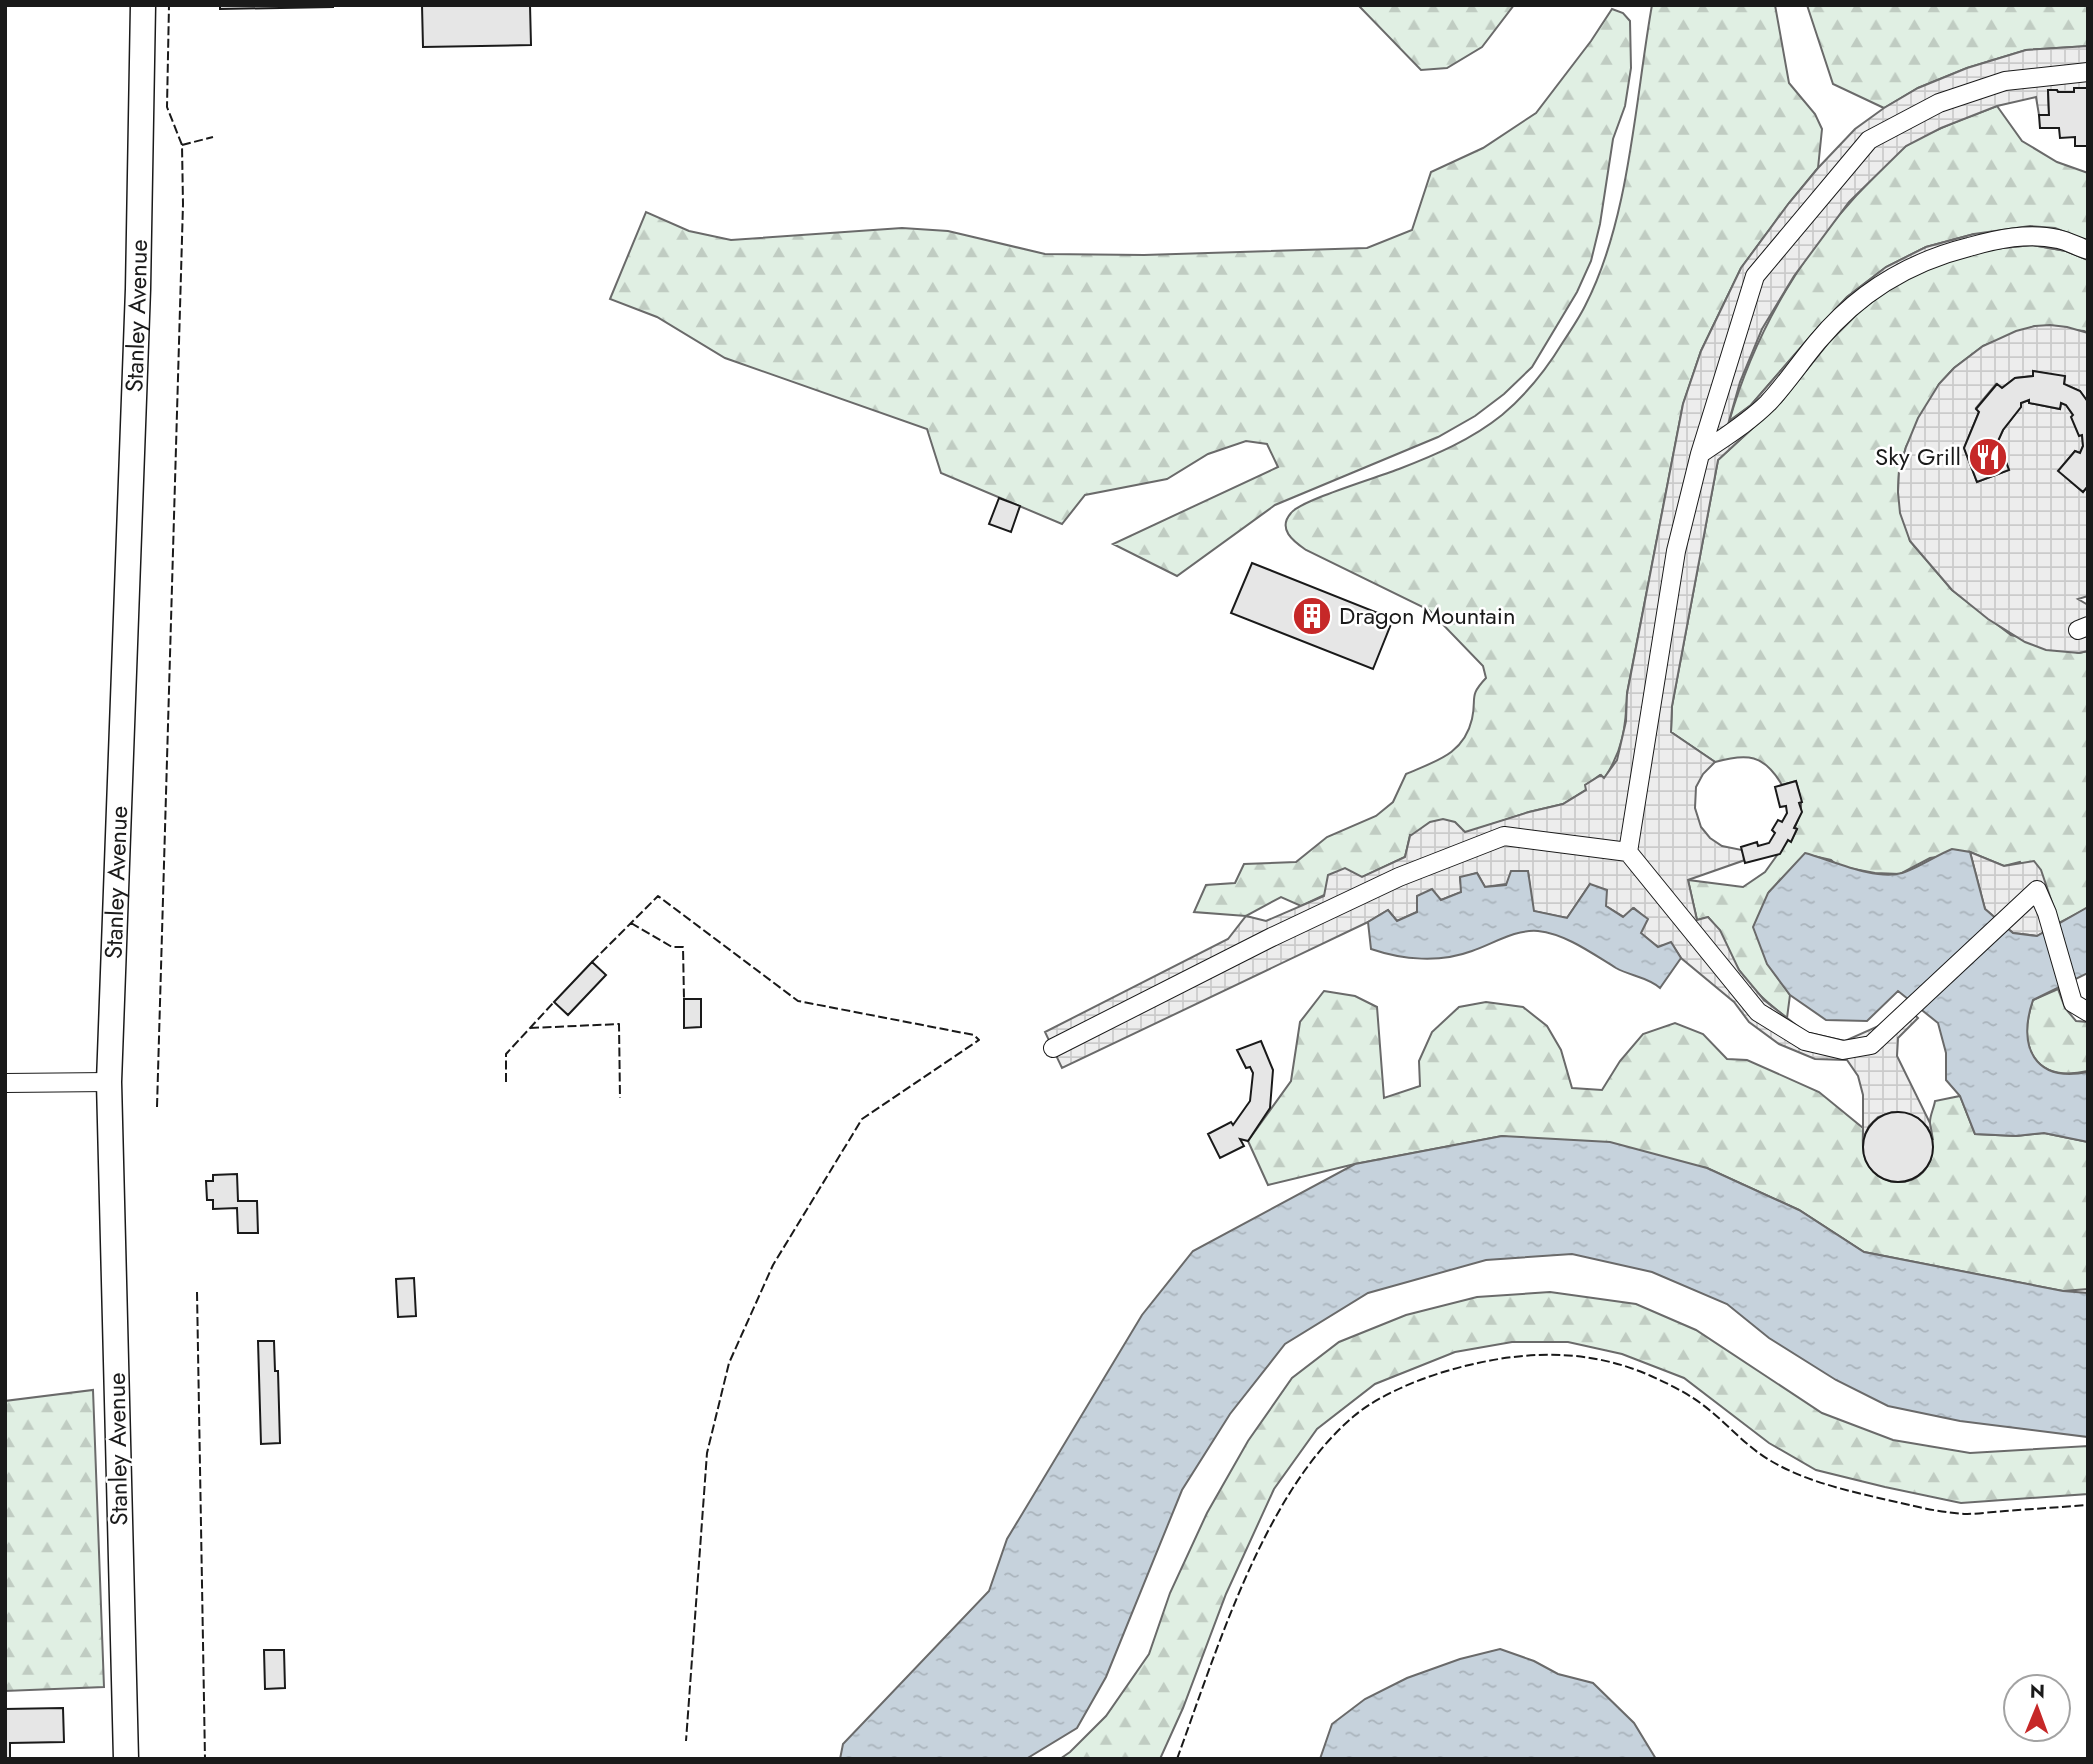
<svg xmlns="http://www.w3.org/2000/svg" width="2093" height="1764" font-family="Jost,sans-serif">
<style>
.forest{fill:url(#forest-firs);stroke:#6a6a6a;stroke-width:2}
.plaza{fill:url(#plaza-grid);stroke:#6a6a6a;stroke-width:2}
.water{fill:url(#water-ripples);stroke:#6a6a6a;stroke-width:2}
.building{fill:#e6e6e6;stroke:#1a1a1a;stroke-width:2}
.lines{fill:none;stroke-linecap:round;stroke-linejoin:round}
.street-casing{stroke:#1a1a1a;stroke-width:20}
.secondary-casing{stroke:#1a1a1a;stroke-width:27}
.street{stroke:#fff;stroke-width:18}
.secondary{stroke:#fff;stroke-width:24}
.fence{stroke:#1a1a1a;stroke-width:2;stroke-dasharray:9 3.5;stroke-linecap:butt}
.labels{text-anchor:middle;stroke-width:5;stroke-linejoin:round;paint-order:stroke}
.street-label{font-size:24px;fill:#1a1a1a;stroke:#fff}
.poi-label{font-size:24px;fill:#1a1a1a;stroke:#fff;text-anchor:end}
</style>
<defs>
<pattern id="forest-firs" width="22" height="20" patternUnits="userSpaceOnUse" patternTransform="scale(1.75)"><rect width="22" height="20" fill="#e0efe3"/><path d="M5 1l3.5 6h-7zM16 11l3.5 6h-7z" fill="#c0ccc2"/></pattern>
<pattern id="plaza-grid" width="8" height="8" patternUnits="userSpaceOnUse" patternTransform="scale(1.75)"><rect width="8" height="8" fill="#ededed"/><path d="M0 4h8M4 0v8" fill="none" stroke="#cbcbcb"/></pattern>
<pattern id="water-ripples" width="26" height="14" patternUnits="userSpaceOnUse" patternTransform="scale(1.75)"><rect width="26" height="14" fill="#c6d2dc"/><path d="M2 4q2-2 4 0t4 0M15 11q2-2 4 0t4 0" fill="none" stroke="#aab4bc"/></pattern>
</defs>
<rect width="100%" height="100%" fill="#fff"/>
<path class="forest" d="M1358,5H1514L1482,47L1447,68L1421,70Z
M1652,5H1775L1789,83L1815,114L1822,129L1818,168L1789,203L1741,268L1701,351L1683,404L1627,693C1626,727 1623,750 1604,779L1600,775L1586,785L1587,789L1563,804L1529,812L1465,833L1410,835L1405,857L1301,906L1281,897L1246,916L1194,912L1206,885L1235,883L1244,864L1296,862L1327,837L1376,816L1393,802L1406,774C1436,761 1464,754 1472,719C1477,697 1468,697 1486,678L1483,666L1429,610L1306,550C1293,541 1277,529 1291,513C1301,500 1379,477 1399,469C1435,455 1471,440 1502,415C1527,394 1546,370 1563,342C1571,330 1579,318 1585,306C1630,219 1635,100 1652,5Z
M1807,5H2088V46L2026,50L1967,68L1918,88L1884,108L1833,84Z
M1612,9L1623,13L1630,21L1631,68L1625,106L1613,139L1600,224L1591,261L1577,292L1532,367L1504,394L1475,416L1438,437L1275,505L1177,576L1113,544L1278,467L1267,444L1246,441L1208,454L1167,479L1085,495L1062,524L941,473L927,429L725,358L657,317L610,299L646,212L689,231L731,240L902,228L948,231L1045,254L1144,255L1367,248L1412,230L1431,172L1483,148L1536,113L1591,41Z
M1997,106L2022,141L2057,162L2088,173V241L1974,234L1926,247L1886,267L1847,297L1816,330L1751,405L1729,422C1755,330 1806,245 1874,177C1885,167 1896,152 1909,144C1936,128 1967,118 1997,106Z
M2032,245L2066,251L2088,260V333L2084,331L2035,326L1983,346L1954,368L1939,384L1906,447L1899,471L1898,492L1910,541L1952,590L2011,635L2079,653L2088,651V908L2059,923L2020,862L2004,866L1970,852L1930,858L1900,874L1875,873L1838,866L1831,860L1805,854L1769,892L1767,963L1790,995L1787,1018C1769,1004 1752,990 1739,970C1727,951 1725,935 1708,917L1697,920L1688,880L1743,887L1765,872L1788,840L1791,841L1797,829L1795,827C1804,807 1802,802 1796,781L1782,785C1764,754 1747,753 1715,762L1671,732L1672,706L1718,460L1781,402L1829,342L1860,311L1899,281L1938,263L1993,249Z
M2058,989L2065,1008L2076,1021L2088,1022V1071C2034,1083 2017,1047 2033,1000Z
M1324,991L1355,996L1377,1007L1384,1098L1420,1086L1419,1061L1432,1032L1459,1007L1486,1002L1523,1007L1547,1026L1561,1050L1572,1088L1602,1090L1620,1061L1643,1034L1675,1023L1703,1034L1727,1059L1747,1060L1819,1092L1863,1128C1863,1141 1861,1155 1869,1166C1882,1187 1916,1188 1928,1165C1937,1150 1929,1138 1930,1122C1930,1115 1934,1108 1935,1101L1960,1096L1975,1134L2016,1136L2044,1133L2088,1142V1289L2063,1291L1864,1252L1799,1210L1707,1168L1502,1136L1355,1164L1268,1185L1248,1141L1291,1081L1300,1022Z
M1550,1292L1636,1304L1696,1330L1822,1413L1893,1440L1970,1453L2088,1446V1494L1961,1503L1885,1487L1816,1470L1769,1443L1684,1378L1622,1354L1568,1342H1512L1455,1352L1375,1384L1317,1429L1274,1489L1226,1594L1183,1708L1160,1759H1060L1070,1752L1106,1716L1149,1654L1170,1593L1207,1513L1248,1441L1292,1378L1339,1342L1406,1315L1477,1297Z
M93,1390L104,1687L5,1691V1401Z"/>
<path class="plaza" d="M2088,46V88H2075L2074,92H2058L2057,90H2048L2049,115H2039L2036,97L1997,106L1941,128L1906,146L1849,202L1794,276L1762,329L1740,382L1729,421L1751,405L1816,330L1847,297L1886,267L1926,247L1974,234L2030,226L2055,228L2088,241V260L2066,251L2032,245L1993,249L1938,263L1899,281L1860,311L1829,342L1781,402L1718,460L1672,706L1671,732L1715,762L1703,774L1696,787L1695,808L1701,827L1710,838L1722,846L1742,850L1745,860L1688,880L1697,920L1708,917L1720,930L1739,970L1764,1000L1805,1032L1845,1041L1881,1025L1905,1006L1918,1018L1898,1038L1897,1056L1930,1123L1933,1140L1928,1128L1918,1118L1905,1113L1892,1112L1878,1117L1869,1126L1863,1139V1095L1858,1076L1847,1060L1815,1059L1779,1044L1749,1022L1734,1002L1681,958L1671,943L1658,947L1640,933L1647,919L1634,908L1624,917L1606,906L1590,884L1567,918L1533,911L1528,872L1506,884L1485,887L1477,873L1460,878L1462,892L1441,900L1431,890L1417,912L1397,921L1388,910L1368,922L1062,1068L1045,1032L1228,939L1246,916L1266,921L1324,896L1328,875L1345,868L1362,877L1405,857L1410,836L1430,822L1443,819L1455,822L1465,832L1529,812L1563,804L1586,790L1585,785L1601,775L1604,778L1617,760L1626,721L1627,694L1683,404L1701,351L1741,268L1789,203L1818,168L1855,129L1884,108L1918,88L1967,68L2026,50Z
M2050,325L2067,327L2088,333V402L2080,391L2064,384L2065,377L2033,371V376L2015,378L2002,388L1996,384L1976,408L1979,412L1964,448L1977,482L2009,470L1998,441L2003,430L2021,407V403L2029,400V403L2060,409L2061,403L2066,405L2073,415L2082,435L2083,446L2080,453L2075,451L2059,471L2083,492L2088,486V596L2078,599L2088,605V651L2079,653L2046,650L2025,642L1988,619L1952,590L1910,541L1900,513L1898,492L1899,471L1906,447L1918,418L1939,384L1954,368L1983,346L2016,331L2035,326Z
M1970,852L2004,866L2034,861L2041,870L2059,923L2037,936L2013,933L1985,909Z"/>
<path class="water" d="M1952,849L1970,852L1985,909L2013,933L2037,936L2088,907V973L2033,1000C2017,1046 2034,1083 2088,1072V1142L2044,1133L2016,1136L1975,1134L1960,1096L1946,1080V1053L1938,1023L1898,991L1867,1021L1826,1020L1790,995L1767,964L1753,927L1768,893L1805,853C1831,860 1875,881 1902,873C1916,869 1937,855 1952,849Z
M1511,871H1528L1534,911L1567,918L1590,884L1607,890L1606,906L1623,917L1633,908L1648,919L1641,933L1658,947L1671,942L1681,958L1660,988C1648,977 1630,976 1616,968C1593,954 1566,934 1538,931C1515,929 1493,944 1472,951C1440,963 1403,960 1371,949L1368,922L1388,910L1397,921L1417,912V896L1432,889L1441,900L1461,892L1460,877L1477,873L1485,887L1506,885Z
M1502,1136L1610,1142L1707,1168L1799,1210L1864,1252L2063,1291L2088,1293V1437L1960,1421L1888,1406L1836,1380L1769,1338L1727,1304L1652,1272L1572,1254L1486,1260L1368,1293L1285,1344L1230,1414L1182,1490L1106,1677L1077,1728L1026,1759H840L843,1744L989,1591L1007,1539L1142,1315L1193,1251L1355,1164Z
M1500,1649L1534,1661L1558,1674L1593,1683L1634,1723L1656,1759H1320L1332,1724L1365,1699L1407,1678L1460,1659Z"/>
<path class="building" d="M220,5H333V7L220,9Z
M422,5H530L531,45L423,47Z
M2074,88H2088V146H2075V137L2060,138L2059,128H2040L2039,115H2049L2048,90H2057L2058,92H2074Z
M2033,371L2065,376L2064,384L2080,391L2088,402V486L2083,492L2058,471L2075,451L2080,453L2083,446L2082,435L2079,436L2071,417L2073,415L2066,405L2061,403L2060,409L2029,403V400L2021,403V407L2003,430L1998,441L2009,470L1977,482L1964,448L1979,412L1976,409L1997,384L2002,388L2015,378L2033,376Z
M999,498L1020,506L1011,532L989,524Z
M1252,563L1393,619L1373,669L1231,613Z
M1796,781L1802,802L1799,803L1802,812L1794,828L1797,829L1791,842L1788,840L1780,854L1745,863L1741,847L1757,842L1758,846L1769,843L1775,833L1772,830L1778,820L1782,822L1787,813L1786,806L1780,807L1775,787Z
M592,962L606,975L568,1015L554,1002Z
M684,999H701V1027L684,1028Z
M1261,1041L1273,1070L1270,1108L1248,1141L1240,1139L1244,1146L1220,1158L1208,1134L1231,1122L1233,1125L1250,1101L1253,1073L1250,1067L1246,1068L1237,1050Z
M1863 1147a35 35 0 1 1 70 0a35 35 0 1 1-70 0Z
M237,1174L238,1201H257L258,1233H238L237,1208L213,1209V1200H207L206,1181H213V1175Z
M414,1278L416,1316L398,1317L396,1279Z
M258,1341H274L275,1371H278L280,1443L261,1444Z
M264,1650H284L285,1688L265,1689Z
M63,1708L64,1742L10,1743V1759H5V1709Z"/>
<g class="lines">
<g class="street-casing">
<path id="street" d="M2088,72L2005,81L1939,103L1869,140L1755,276L1700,454L1676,551L1628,852L1758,1012L1805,1041L1843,1050L1871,1045L2037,890L2047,913L2073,1003L2088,1012
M1700,454C1723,438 1748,423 1768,403C1786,384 1801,361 1818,341C1858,293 1909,262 1969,247C1997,239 2029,232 2058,239C2068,241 2078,247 2088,250
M2078,630L2088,626
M1053,1048L1272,937L1399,877L1504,836L1628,852
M5,1083L109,1082"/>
</g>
<g class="secondary-casing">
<g id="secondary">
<path id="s1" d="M126,1759L109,1082L138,289L143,5"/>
</g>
</g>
<use href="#street" class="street"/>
<use href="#secondary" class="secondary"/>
<path class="fence" d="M182,145L213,137
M631,923L672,947H683L684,999
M592,962L658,896L798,1001L974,1035L979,1040L862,1119L773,1265L729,1363L707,1453L686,1741
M530,1028L619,1024L620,1098
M506,1082V1054L554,1002
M157,1107L183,204L182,145L167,107L169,5
M197,1292L205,1759
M1177,1759C1217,1650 1264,1492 1354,1416C1385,1390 1439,1371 1478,1363C1537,1350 1595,1351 1651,1376C1669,1384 1687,1393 1703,1405C1727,1423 1745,1446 1771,1461C1805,1481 1845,1490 1883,1499C1910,1505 1936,1512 1964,1514C1977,1514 1992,1512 2005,1511C2033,1509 2060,1507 2088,1505"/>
</g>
<defs>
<g id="restaurant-disc" transform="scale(2.0125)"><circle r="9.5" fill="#c62828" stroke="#fff"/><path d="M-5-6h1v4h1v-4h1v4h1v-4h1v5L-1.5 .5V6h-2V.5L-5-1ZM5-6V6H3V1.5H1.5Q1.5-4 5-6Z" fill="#fff"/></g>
<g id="building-disc" transform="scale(2.0125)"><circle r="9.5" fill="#c62828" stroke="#fff"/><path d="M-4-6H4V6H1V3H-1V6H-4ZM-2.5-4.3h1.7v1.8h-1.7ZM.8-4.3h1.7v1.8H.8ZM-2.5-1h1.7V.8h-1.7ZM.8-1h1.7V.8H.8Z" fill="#fff"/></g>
</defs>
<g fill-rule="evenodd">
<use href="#restaurant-disc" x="1988" y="457"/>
<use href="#building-disc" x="1312" y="616"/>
</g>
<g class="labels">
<g class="street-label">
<text dy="8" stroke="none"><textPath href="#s1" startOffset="1444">Stanley Avenue</textPath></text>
<text dy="8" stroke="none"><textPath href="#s1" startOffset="877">Stanley Avenue</textPath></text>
<text transform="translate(118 1449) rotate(-91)" y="8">Stanley Avenue</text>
</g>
<g class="poi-label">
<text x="1961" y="465">Sky Grill</text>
<text x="1339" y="624" text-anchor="start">Dragon Mountain</text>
</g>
</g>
<rect width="2093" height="1764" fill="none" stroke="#1a1a1a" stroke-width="14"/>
<g transform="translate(2037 1708) rotate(1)"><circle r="33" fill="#ffffff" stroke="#a3a3a3" stroke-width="2"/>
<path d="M0-5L12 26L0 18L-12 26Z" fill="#c62828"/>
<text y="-10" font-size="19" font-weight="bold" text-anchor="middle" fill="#1a1a1a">N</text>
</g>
</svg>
